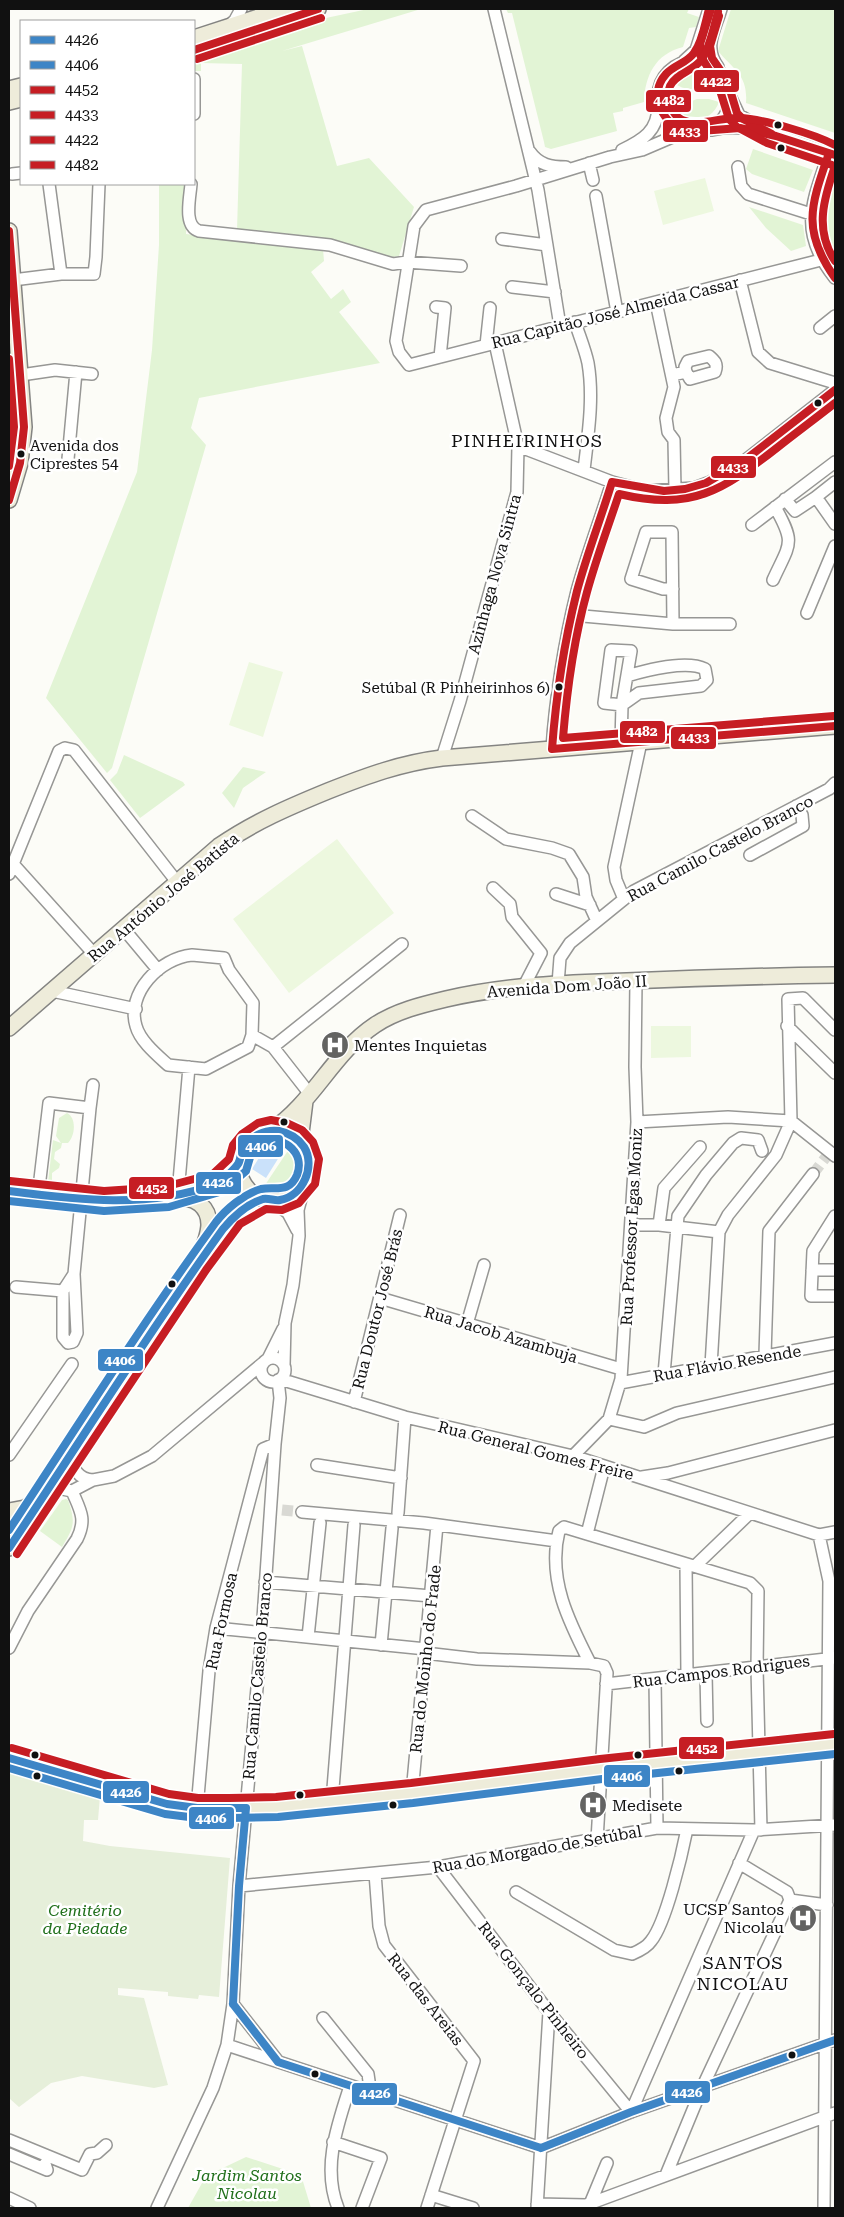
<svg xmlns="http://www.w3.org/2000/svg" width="844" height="2217" font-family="'Roboto Serif',serif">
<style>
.green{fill:#e2f4d5}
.cemetery{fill:#e6efda}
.pitch{fill:#edf8df}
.water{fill:#cae1fa}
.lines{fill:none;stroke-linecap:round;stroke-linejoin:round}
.minor-tunnel{stroke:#d9d9d4;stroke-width:11;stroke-dasharray:11 5.5;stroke-linecap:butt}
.minor-casing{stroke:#979795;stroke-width:14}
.major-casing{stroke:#848482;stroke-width:18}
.minor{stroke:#fffffe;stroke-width:11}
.major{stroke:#eeecda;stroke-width:15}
.bus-1-casing{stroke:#fff;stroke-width:11}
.bus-2-casing{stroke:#fff;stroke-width:11}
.bus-3-casing{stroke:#fff;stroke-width:11}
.bus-4-casing{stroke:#fff;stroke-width:11}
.bus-5-casing{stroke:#fff;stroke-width:11}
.bus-6-casing{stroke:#fff;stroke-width:11}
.bus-1{stroke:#3d85c6;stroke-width:8}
.bus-2{stroke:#3d85c6;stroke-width:8}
.bus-3{stroke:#c61d23;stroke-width:8}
.bus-4{stroke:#c61d23;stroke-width:8}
.bus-5{stroke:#c61d23;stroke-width:8}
.bus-6{stroke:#c61d23;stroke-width:8}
.bus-dot{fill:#111;stroke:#fff;stroke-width:2}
.labels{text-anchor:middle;stroke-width:5;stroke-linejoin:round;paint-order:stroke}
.bus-label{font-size:15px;fill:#111;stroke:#fff;text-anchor:start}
.street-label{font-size:16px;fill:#111;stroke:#fff}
.poi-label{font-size:16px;fill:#111;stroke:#fff;text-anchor:start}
.park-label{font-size:16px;font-style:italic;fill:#1f6f1a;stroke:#fff}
.neighbourhood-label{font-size:18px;letter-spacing:1px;fill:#111;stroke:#fff}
.line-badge{stroke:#fff;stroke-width:2}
.badge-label{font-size:14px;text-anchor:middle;font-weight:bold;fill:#fff}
</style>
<rect width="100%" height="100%" fill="#fcfcf7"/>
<path class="green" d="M368,9H421L282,51L302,46L337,166L369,158L414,207L399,256L388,258L336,241L237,230L242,64L201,63V71H194V62L326,18Z
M506,9H689L687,13L699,17L696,27L689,28L683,47C655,54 645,76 644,102L623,108V111L613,113L617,131L551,149L545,147L544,142L512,13H508Z
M731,9H835V133L746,103C748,75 734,70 718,51Z
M700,71L711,76C703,90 687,93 674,83L685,73Z
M697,99H709L719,102C712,121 692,125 677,111L687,103Z
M753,149L813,170L804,192L752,174L746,169Z
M835,170V260C817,232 819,202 832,172Z
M159,184H187L186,234L323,249L324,261L311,272L331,299L343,289L351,302L339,312L380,363L199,398L191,428L206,445L112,768L107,773L46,698L137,472L152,350L159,245Z
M749,207L803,225L806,246L791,251L766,228Z
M124,755L183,782L185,785L140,818L110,780L117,773Z
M243,767L266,772L243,788L234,808L222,793Z
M67,1113C77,1118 75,1136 68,1143H62L61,1148L55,1152L54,1159L60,1164L59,1168L52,1173V1182H48L53,1140L61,1143L56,1136L59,1118Z
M269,1137L245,1171C241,1154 252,1140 269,1137Z
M293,1143C314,1169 294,1204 261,1191Z
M66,1499L68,1500C76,1523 74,1527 62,1547L40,1531L62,1500Z
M246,2157L301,2175L311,2208H188L206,2176Z"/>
<path class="cemetery" d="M9,1772L100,1796L98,1820H84L83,1841L110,1846L230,1858L219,1997L199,1995L198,1999L168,1996V1992L118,1988V1995L144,1998L168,2085L154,2088L82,2076L51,2083L19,2107L9,2098Z"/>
<path class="pitch" d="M705,178L714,211L663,225L654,191Z
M249,662L283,672L263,737L229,725Z
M337,839L394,913L289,993L233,919Z
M651,1026H691V1057L651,1058Z"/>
<path class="water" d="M267,1145L281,1154L266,1178L252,1169Z"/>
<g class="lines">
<path class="minor-tunnel" d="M813,1174L826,1157
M282,1510L302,1512"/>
<g class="minor-casing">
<path id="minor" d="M494,9L538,190L560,326
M228,27L235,20L241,9
M658 97a36 36 0 1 1 72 0a36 36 0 1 1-72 0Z
M684,61L696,50L709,9
M718,67C703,47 715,30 721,9
M194,79V114
M731,98L739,115L761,128
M712,130C752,120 797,143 835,155
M697,133L677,135L642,150L610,157L516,186L426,210L414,226L396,341L399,352L409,365L821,260
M622,150C643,140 658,131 658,106
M530,152C539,165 551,167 566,167
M829,153C812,203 798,232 835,278
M589,163L593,180
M738,167L741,186L748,194L811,214
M12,174L21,173
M49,184L61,274
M191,184C190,198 183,226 199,231L330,245L393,264L407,262L461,266
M596,196L617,312
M502,239L547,245
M13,280L61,274H94L96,257L99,184
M740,280L758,352L770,363L835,383
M512,287L555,292
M656,302L674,387L666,418L668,432L674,440L675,490
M436,307L445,308L440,357
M575,322C579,335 585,349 588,363C594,398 588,435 584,470
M820,328L835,316
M486,345L490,308
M21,375L55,370L92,374
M672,375L686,372L690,379L715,372C718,364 715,361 709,356L688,361L685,367L686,372
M518,446L612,482L646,491L694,488L710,482L738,466L835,390
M68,459L76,372
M835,482L816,497L835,524
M785,499L795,511L816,497
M752,525L835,462
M773,580C790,543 796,544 775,507
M673,589H663L631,579L646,532H672L673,624
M807,613L835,546
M572,615L673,624H730
M621,743L622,705L631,651L611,650L604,703L622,705L639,693L701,686L707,680L705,669C687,660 647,670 627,676
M552,749C555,700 565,639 577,591C587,554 601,518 612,482
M442,758L460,701L517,492L518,446L495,343
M472,816L506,839L552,848L569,854L583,877L586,897L597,921
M750,855L803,826L802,815L796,806
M13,864L94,954
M9,874L59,751L65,748L74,750L177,882
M493,888L510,904L512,917L541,953L524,986
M556,894L590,905
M624,899L616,880L614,867L641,742
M123,928L158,970
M192,955L224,958L229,970L253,1003L252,1035L248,1047L206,1069L168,1065C157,1055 140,1041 136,1026C126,993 160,958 192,955Z
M558,984L560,958L570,943L634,891L829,789L835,783
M52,991L136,1009
M787,1026L835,1073
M252,1035L273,1047L309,1093
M273,1047L402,944
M90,1108L93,1085
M791,1121L835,1156
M637,1122L728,1117L791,1121
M178,1193L189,1067
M38,1196L49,1103L90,1108L74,1274L77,1333L73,1342L68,1343L63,1337V1291L74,1274
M273,1201L288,1213L297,1230
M835,1216L813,1251L811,1296H835
M632,1225H659L719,1232L728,1215L776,1155L791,1121L788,999L803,998L835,1030
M659,1225L664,1188L700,1147
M812,1270H835
M16,1287L63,1291
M380,1298L621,1369
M467,1324L484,1265
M765,1355L769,1231L813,1174
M261 1370a12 12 0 1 1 24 0a12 12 0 1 1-24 0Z
M268,1359L283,1329
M284,1365L285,1323L293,1285L299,1236L298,1210L306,1180
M711,1366L719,1232
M664,1374L678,1216L706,1175L733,1143L741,1138L758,1140L762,1151
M280,1379L405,1417L573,1456L819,1535L835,1532
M620,1383L835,1343
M354,1402L400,1215
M609,1419L644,1427L677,1413L835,1377
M9,1455L72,1364
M70,1455C73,1469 78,1479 93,1480
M573,1456L609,1419L621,1379L637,1122L635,1067L636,981
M317,1465L401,1478
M604,1467L587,1534L750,1583L758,1591L757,1668L761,1830
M642,1477L668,1473L835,1430
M46,1491L57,1488L72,1491L93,1480L114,1476L152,1456L263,1363
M302,1512L424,1523L557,1541
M398,1513L405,1417
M9,1516L16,1520L22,1527
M587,1534L564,1527L559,1531C547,1579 569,1622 590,1663
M819,1535L829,1581L824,2208
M686,1564L687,1676
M695,1566L749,1514
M265,1582L431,1596
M216,1628L426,1649
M308,1637L320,1523
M381,1645L392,1528
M9,1648L28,1611L77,1539C87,1519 80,1510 72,1491
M425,1653L477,1659L590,1663L604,1666L607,1673L597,1840
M706,1674L707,1721
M655,1679L657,1828
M606,1684L835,1658
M412,1793L437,1525
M332,1801L354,1525
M197,1808L209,1671L216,1628L263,1449L275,1444
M739,1863L787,1892L790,1900L827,1905
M438,1867L549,2012L631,2112L754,1830
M375,1873L379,1926L384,1945L474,2061L427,2208
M239,1886L438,1867L657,1828L754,1830L835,1825
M516,1892L614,1950L632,1954C639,1951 647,1947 651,1941C666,1923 682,1854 687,1829
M233,2004L277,2060
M323,2018L368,2074L369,2081L367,2092
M227,2045L541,2148L631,2112L835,2040
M9,2140L82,2170L90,2154L97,2153L106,2145
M333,2142L381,2158L362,2208
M9,2154L47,2170L45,2164
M666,2175L702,2088L790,1900
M431,2195L473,2208
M9,2198L30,2208
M537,2204L586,2205L835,2113
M590,2204L607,2163
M157,2208L213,2088L227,2045L233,2004L239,1886L262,1633L275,1444L280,1398L278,1380
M338,2208C322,2168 337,2126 350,2086
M537,2208L549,2012"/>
</g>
<g class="major-casing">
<path id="major" d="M194,38L283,9
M194,50L318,9
M9,89L21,86
M9,102L21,99
M9,231L24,427L20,463L9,500
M9,1028L219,846C254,822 289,807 328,791C366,776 401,763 442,758L835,726
M272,1130C313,1103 333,1053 375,1025C396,1011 421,1005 446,999C506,985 565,983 627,981C696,978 766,976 835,975
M239 1166a35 35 0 1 1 70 0a35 35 0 1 1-70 0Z
M300,1141L305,1101
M9,1191C61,1199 103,1202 155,1197C168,1196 189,1195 200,1204C215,1217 208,1236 202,1251
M172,1195L218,1183L246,1188
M9,1511L25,1508L40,1499
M9,1548L198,1264L250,1192
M9,1758L167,1804L197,1808H229L277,1807L412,1793L601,1769L835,1744"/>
</g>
<use href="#minor" class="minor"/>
<use href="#major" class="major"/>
<g class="bus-1-casing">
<path id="bus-1" d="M9,1191C78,1200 149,1209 216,1184C222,1181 234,1170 238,1164C241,1160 240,1153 243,1148C251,1136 265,1129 279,1131C289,1133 298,1138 304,1147C316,1166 303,1196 280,1200C275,1201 269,1198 263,1199C247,1204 233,1217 223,1229C148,1333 80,1442 9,1548
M9,1758L167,1804L197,1808H246
M233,2004L278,2062L541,2148
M233,2004L239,1886L246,1808
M541,2148L631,2112L835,2040"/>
</g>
<g class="bus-2-casing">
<path id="bus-2" d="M9,1201L104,1211L169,1207L223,1191L246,1171L251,1154L266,1141C286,1137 305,1154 297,1175C289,1194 275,1186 261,1189C244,1194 226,1209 216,1222C143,1322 77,1427 9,1530
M9,1768L165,1814L197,1818H229L278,1817L413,1803L602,1779L835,1754"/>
</g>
<g class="bus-3-casing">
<path id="bus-3" d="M10,1181L104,1191L164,1187L213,1174L229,1159L233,1145L242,1134L258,1123L271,1120L287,1123L302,1130L313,1142L319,1159L315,1184L299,1203L282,1210L266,1209L240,1224L206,1270L17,1554
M12,1748L169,1794L198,1798H229L276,1797L411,1783L600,1759L834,1734"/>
</g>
<g class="bus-4-casing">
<path id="bus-4" d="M709,9C705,23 703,41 694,53C687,63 674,65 666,74C647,95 663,125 687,132L740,128L776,136L835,155
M719,16L710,46L712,58L727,80L737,113L743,119L772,134
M194,50L318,9
M829,153C811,205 801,230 835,278
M9,231L24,427L20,463L9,500
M612,482L664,491L685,489L706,483L745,460L835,390
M552,749L835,726
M552,749C556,696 564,643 577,591C587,554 601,518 612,482"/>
</g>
<g class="bus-5-casing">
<path id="bus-5" d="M711,9L700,44V55L718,84L729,119L737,127L767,143L832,165
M197,59L321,18
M9,359L14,427L9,466"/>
</g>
<g class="bus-6-casing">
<path id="bus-6" d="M718,12C714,26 710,47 702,59C694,71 676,73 670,86C665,98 671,114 682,120C698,127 722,117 739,118C764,119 814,134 835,145
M835,166C824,198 814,230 835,261
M834,716L563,738C567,689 574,639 587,592C596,559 608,527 619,494C692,511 722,491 778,447C797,432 816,418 835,403"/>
</g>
<use href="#bus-1" class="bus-1"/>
<use href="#bus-2" class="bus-2"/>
<use href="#bus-3" class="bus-3"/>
<use href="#bus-4" class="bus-4"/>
<use href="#bus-5" class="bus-5"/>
<use href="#bus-6" class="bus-6"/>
</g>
<defs>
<g id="hospital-disc" transform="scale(1.4375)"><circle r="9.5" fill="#636362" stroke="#fff"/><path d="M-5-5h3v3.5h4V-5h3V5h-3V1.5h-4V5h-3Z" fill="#fff"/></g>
</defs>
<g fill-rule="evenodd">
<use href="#hospital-disc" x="335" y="1045"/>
<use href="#hospital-disc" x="593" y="1805"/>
<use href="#hospital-disc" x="803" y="1918"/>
</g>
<g class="bus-dot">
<circle cx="778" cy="125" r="4.5"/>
<circle cx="781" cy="148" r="4.5"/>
<circle cx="818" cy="403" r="4.5"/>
<circle cx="21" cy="454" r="4.5"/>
<circle cx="559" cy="687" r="4.5"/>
<circle cx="284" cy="1122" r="4.5"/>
<circle cx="172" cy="1284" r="4.5"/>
<circle cx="35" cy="1755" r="4.5"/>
<circle cx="638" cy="1755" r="4.5"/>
<circle cx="679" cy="1771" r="4.5"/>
<circle cx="37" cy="1776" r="4.5"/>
<circle cx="300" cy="1795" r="4.5"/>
<circle cx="393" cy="1805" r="4.5"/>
<circle cx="792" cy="2055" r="4.5"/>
<circle cx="315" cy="2074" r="4.5"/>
</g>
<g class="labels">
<g class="bus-label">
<text x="30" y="451">Avenida dos<tspan x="30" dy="18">Ciprestes 54</tspan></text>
<text x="550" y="693" text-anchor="end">Setúbal (R Pinheirinhos 6)</text>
</g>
<g class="street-label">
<text transform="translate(615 312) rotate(-14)" y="6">Rua Capitão José Almeida Cassar</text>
<text transform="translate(494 574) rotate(-75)" y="6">Azinhaga Nova Sintra</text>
<text transform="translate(720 848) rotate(-28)" y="6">Rua Camilo Castelo Branco</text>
<text transform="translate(163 897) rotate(-40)" y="6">Rua António José Batista</text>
<text transform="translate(567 986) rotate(-4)" y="6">Avenida Dom João II</text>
<text transform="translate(631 1227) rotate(-87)" y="6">Rua Professor Egas Moniz</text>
<text transform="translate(377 1309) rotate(-76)" y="6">Rua Doutor José Brás</text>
<text transform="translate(501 1334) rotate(17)" y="6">Rua Jacob Azambuja</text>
<text transform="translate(727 1363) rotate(-10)" y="6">Rua Flávio Resende</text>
<text transform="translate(536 1450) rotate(14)" y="6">Rua General Gomes Freire</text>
<text transform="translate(221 1621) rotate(-78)" y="6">Rua Formosa</text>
<text transform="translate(425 1659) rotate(-84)" y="6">Rua do Moinho do Frade</text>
<text transform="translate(721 1671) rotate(-7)" y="6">Rua Campos Rodrigues</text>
<text transform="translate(257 1676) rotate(-85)" y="6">Rua Camilo Castelo Branco</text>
<text transform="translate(537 1849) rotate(-10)" y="6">Rua do Morgado de Setúbal</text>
<text transform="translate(534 1990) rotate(52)" y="6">Rua Gonçalo Pinheiro</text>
<text transform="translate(426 1999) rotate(52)" y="6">Rua das Areias</text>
</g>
<g class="poi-label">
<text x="354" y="1051">Mentes Inquietas</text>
<text x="612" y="1811">Medisete</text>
<text x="784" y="1915" text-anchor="end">UCSP Santos<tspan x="784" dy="18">Nicolau</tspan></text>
</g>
<g class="park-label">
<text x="85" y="1916">Cemitério<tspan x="85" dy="18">da Piedade</tspan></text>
<text x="247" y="2181">Jardim Santos<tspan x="247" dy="18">Nicolau</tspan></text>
</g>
<g class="neighbourhood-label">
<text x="527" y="447">PINHEIRINHOS</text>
<text x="743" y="1969">SANTOS<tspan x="743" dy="21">NICOLAU</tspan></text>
</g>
</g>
<g class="line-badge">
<rect x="693" y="69" width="47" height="24" rx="5" fill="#c61d23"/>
<rect x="645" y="89" width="47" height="24" rx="5" fill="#c61d23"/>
<rect x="662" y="119" width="47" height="24" rx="5" fill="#c61d23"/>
<rect x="710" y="455" width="47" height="24" rx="5" fill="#c61d23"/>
<rect x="619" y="720" width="47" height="24" rx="5" fill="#c61d23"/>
<rect x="670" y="726" width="47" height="24" rx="5" fill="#c61d23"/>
<rect x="237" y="1134" width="47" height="24" rx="5" fill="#3d85c6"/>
<rect x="195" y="1171" width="47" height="24" rx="5" fill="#3d85c6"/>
<rect x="128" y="1176" width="47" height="24" rx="5" fill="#c61d23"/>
<rect x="97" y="1348" width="47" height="24" rx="5" fill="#3d85c6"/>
<rect x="678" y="1736" width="47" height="24" rx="5" fill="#c61d23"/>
<rect x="603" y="1764" width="48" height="24" rx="5" fill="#3d85c6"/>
<rect x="102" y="1780" width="48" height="24" rx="5" fill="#3d85c6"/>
<rect x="188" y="1806" width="47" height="24" rx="5" fill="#3d85c6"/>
<rect x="664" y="2080" width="47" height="24" rx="5" fill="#3d85c6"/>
<rect x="351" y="2082" width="47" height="24" rx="5" fill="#3d85c6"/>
</g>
<g class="badge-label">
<text x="716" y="86">4422</text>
<text x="669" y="105">4482</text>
<text x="685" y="136">4433</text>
<text x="733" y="472">4433</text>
<text x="642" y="736">4482</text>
<text x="694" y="742">4433</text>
<text x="261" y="1151">4406</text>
<text x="218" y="1187">4426</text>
<text x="152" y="1193">4452</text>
<text x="120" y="1365">4406</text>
<text x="702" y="1753">4452</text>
<text x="627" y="1781">4406</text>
<text x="126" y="1797">4426</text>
<text x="211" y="1823">4406</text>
<text x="687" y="2097">4426</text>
<text x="375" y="2098">4426</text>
</g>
<rect width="844" height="2217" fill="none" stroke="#111111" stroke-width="20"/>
<rect x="20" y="20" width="175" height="165" fill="#ffffff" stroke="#a0a0a0"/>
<rect x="30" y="36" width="25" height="8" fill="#3d85c6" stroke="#a0a0a0"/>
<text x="65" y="45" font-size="15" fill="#111111">4426</text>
<rect x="30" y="61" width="25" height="8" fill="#3d85c6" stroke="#a0a0a0"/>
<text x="65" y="70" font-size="15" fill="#111111">4406</text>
<rect x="30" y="86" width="25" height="8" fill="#c61d23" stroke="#a0a0a0"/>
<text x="65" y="95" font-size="15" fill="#111111">4452</text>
<rect x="30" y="111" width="25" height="8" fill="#c61d23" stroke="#a0a0a0"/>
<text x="65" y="120" font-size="15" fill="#111111">4433</text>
<rect x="30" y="136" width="25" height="8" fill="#c61d23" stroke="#a0a0a0"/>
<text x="65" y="145" font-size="15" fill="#111111">4422</text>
<rect x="30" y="161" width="25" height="8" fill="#c61d23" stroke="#a0a0a0"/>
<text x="65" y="170" font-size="15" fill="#111111">4482</text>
</svg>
